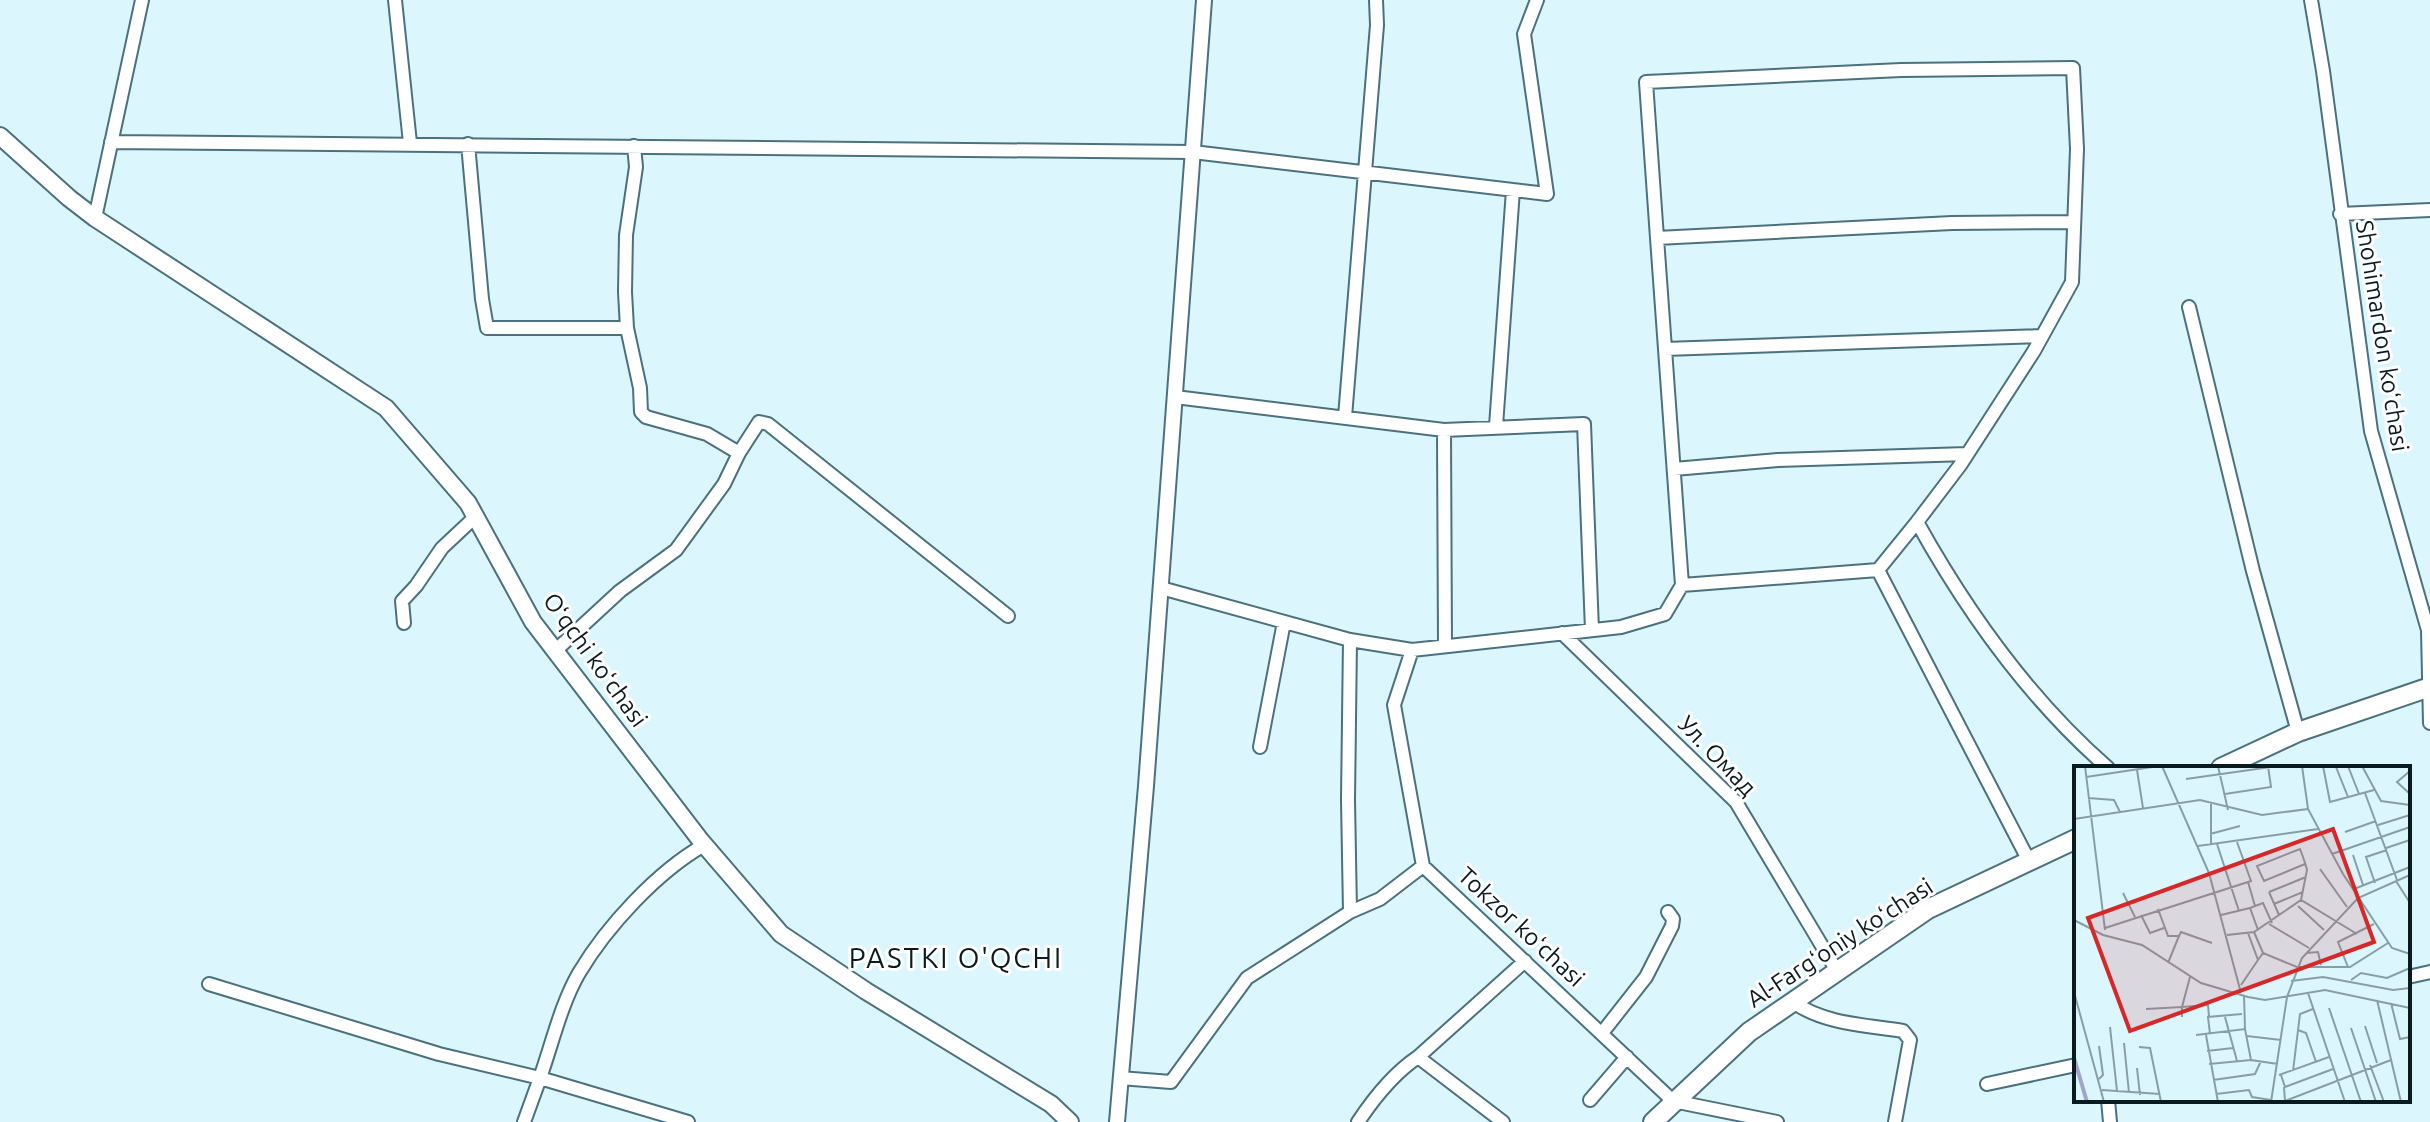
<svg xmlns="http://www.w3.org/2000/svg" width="2430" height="1122" font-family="Ubuntu,sans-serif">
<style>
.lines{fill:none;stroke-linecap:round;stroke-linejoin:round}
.minor-casing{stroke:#4a717d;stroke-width:16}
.tertiary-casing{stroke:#4a717d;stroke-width:18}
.secondary-casing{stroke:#4a717d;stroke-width:20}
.primary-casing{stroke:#4a717d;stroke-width:22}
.minor{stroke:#fff;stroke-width:12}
.tertiary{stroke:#fff;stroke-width:14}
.secondary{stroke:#fff;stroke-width:16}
.primary{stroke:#fff;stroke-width:18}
.labels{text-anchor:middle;stroke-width:6;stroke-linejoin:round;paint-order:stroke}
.street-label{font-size:24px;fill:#0a1b1f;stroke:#fefefe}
.quarter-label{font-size:28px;letter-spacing:2px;fill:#0a1b1f;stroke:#fefefe}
.inset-river{fill:none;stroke:#a1a4c6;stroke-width:4}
.inset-road{fill:none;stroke:#889ea5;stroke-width:2}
.view{fill:#d62828;fill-opacity:0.15;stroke:#d62828;stroke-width:4}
.inset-edge{fill:none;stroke:#0a1b1f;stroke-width:4}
</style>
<rect width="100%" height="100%" fill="#dcf6fe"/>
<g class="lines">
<g class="minor-casing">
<path id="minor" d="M395,0L410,143
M2311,0L2323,71L2371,431L2428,630L2430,723
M111,142L1193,152L1547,194L1524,34L1537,0
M468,144L482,299L487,328H627
M2340,214L2430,210
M95,218L142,0
M1657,238L1682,585
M2189,307L2253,571L2298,732
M1665,349L2042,336
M1175,397L1444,430L1445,646
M1345,417L1377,25L1376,0
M1496,426L1513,190
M1444,430L1584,424L1592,630
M739,453L759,422L768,424L1008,616
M1674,469L1778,460L1967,454
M1917,522L1961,464L2034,351L2072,282L2077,149L2073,68L1901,70L1646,82L1657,238L1952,223L2074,222
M1878,570L2029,861
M1161,588L1350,640L1412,650L1621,627L1665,614L1682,585L1878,570L1917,522C1967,612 2030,700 2108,768
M404,623L402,601L416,586L442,548L475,517
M1562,633L1736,802L1837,971
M1350,640L1348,800L1350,912L1380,899L1423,866
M1412,650L1394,705L1423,866L1673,1101L1777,1122
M555,651L620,591L676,550L724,484L739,453L707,434L646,417L641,412L640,388L627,328L625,292L626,235L636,167L634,146
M1260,747L1284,622
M2408,977L2430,972
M209,984L439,1054L540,1078L524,1122
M1793,1002C1824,1024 1866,1025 1903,1031L1910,1040L1895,1122
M1602,1033L1646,977L1672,926L1673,919L1668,912
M1418,1057L1525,961
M1120,1078L1171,1082L1247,978L1350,912
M1987,1084L2076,1065
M1590,1100L1627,1057
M2108,1100L2110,1122
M688,1122L540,1078C552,1044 561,1004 579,973C607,926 657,872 704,845
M1358,1122C1374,1098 1394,1073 1418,1057L1503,1122"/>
</g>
<g class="tertiary-casing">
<path id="tertiary" d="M1117,1122L1146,786L1204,0"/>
</g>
<g class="secondary-casing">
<path id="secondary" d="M0,136L69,198L95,218L386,408L468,503L533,622L701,841L781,934L866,991L1051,1104L1070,1122"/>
</g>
<g class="primary-casing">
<path id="primary" d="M2221,768L2298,732L2430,687
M1653,1122L1749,1032L1928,909L2076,839"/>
</g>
<use href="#minor" class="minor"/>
<use href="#tertiary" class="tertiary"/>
<use href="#secondary" class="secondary"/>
<use href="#primary" class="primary"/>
</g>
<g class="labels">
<g class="street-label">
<text transform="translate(2382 336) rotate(81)" y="8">Shohimardon koʻchasi</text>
<text transform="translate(595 660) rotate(54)" y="8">Oʻqchi koʻchasi</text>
<text transform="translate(1717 756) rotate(46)" y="8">Ул. Омад</text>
<text transform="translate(1521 927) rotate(43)" y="8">Tokzor koʻchasi</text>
<text transform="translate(1840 943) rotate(-33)" y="8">Al-Fargʻoniy koʻchasi</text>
</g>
<g class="quarter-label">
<text x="956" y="968">PASTKI O'QCHI</text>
</g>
</g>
<g transform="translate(2074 766)">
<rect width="336" height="336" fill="#dcf6fe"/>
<path class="inset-river" d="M0,292L13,336"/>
<path class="inset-road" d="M11,0L31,164M88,0L135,107L167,227M144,0L154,44M228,0L234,43L269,108L318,182L336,188M249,0L256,36L300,24M274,0L285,28M288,0L307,35L336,39M262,1L274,31M63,4L69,42M336,5L323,16L336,28M12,11L85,0M112,13L204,0M291,27L323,114M151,28L197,21L194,0M14,32L40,34L46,46M137,38V78M0,53L126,34L188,49L234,43M304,59L336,49M271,66L302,55M136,68L166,60M143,78L165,145M124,80L244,63M312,82L336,74M258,88L336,61M279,89L289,119M246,103L273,141M322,115L336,137M174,116L181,140M301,117L292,91L313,84M280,123L336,101M195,126L232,111M195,126L205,149M49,127L61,151M227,134L233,104L232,100L229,91L226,83L183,100L190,115L231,98M200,138L229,126M224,140L250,164M176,142L189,137L198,157M84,143L94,170H105L94,197M67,149L76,167L90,162M147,149L176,142L184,164M0,154L29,169L68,179L127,217L174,231L191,234L251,224L336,242M195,158L235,182M31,162L177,115L163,76M180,166L189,187L223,201H276L314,177M174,167L184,194L189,187M153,169L180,166L227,134L283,168M105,170L107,166L138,177M232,187L244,186L247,199M274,201L264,176L300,158M116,211L108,241L134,239L135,251M277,214L287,207L313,212L336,202M217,215L249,211L319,224L336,222M167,219L184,194M0,226L30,336M234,227L271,336M170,229L171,263M303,234L327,336M317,237L326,273L336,271M255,242L287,336M72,243L108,241V251M151,251L163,295M291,260L303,297M36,261L43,325M277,262L302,336M224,264L232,267L242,296M136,268L134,251L168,248M122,269L171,263L177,294L204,298M132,269L144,336M173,270L207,274M50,277L55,327M65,281L76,282L87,336M133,285L159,282M135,298L177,294M296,299L310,336M63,302L66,329M219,305L226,248L239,243M205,309L255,291M207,309L211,321L259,303M25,313L29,309L25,280M139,314L181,308L187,295M210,321L211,335L317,294M28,324L86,328M142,328L175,324L178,331L197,334M197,336L213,231L228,192L284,132L336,109"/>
<path class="view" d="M259,63L300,176L56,265L14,152Z"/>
<rect width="336" height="336" class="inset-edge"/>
</g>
</svg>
